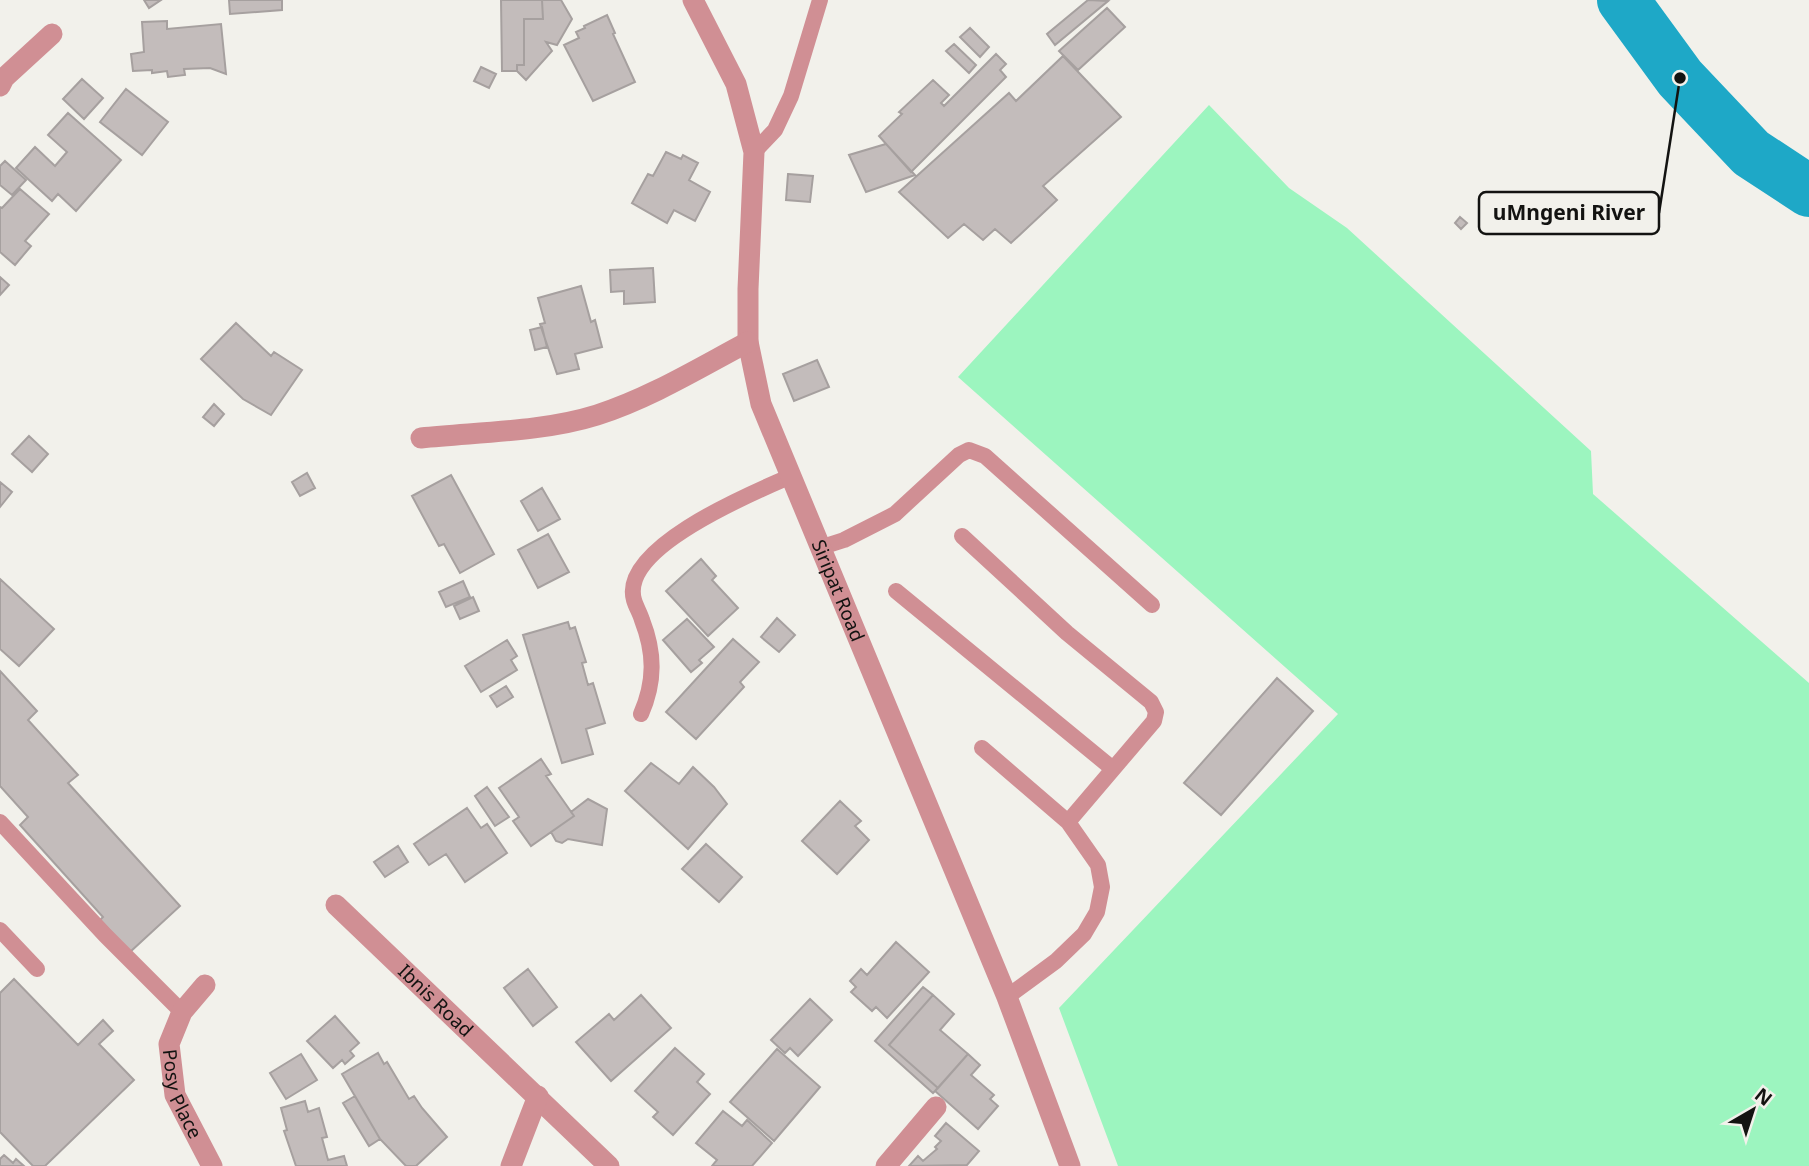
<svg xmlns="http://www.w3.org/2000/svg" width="1809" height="1166" font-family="'Noto Sans',sans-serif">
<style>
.green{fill:#9cf5bf}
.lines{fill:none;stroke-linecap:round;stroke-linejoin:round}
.river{stroke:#1ea8c7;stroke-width:52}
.building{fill:#c3bcbb;stroke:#a6a09f;stroke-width:2}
.lane{stroke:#d08f94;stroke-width:16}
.street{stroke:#d08f94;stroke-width:21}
.labels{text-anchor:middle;stroke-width:5;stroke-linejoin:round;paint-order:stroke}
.street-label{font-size:19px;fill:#131311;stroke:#f2f1eb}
.leader{fill:none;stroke:#131311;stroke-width:2.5}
.callout-dot{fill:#131311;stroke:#f2f1eb;stroke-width:2.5}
.callout{fill:#f2f1eb;stroke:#131311;stroke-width:2.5}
.callout-label{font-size:21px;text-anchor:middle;font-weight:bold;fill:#131311}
</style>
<rect width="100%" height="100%" fill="#f2f1eb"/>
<path class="green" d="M1209,105L1289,188L1347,228L1591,451L1593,494L1809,683V1166H1118L1059,1008L1338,714L958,377Z"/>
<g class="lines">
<path class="river" d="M1623,0L1680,78L1751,153L1809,191"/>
</g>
<path class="building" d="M144,0H161L149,8Z
M229,0H282V10L230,14Z
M501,0H542L543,19H524V65H517V71H502Z
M542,0H561L572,19L557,45L546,42L552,51L526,80L517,71V65H524V19H543Z
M1088,0L1108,1L1055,45L1047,34Z
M1107,8L1125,27L1078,70L1059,51Z
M607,15L615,33L613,34L635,82L593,101L564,45L579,38L576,32L585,28L584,26Z
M167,21V29L221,24L226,74L210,68L184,69L185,75L168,77L167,71L152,73V70L133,71L131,54L144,52L142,22Z
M970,28L989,47L980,57L960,37Z
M954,44L976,65L969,73L946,51Z
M996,54L1006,64L1000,70L1006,77L911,172L879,136L902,114L899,112L933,80L949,95L941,103L944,106Z
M1063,56L1121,117L1043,186L1057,200L1011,243L995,229L983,240L964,224L948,238L899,192L1009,93L1016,101Z
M481,67L496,74L489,88L474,81Z
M82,79L103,98L84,119L63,99Z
M126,89L168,122L142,155L100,122Z
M68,113L121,160L76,211L58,194L52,201L16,168L35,147L55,166L67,152L48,135Z
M886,144L915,175L866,192L849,155Z
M666,152L681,159L683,155L698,163L689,180L710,192L695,221L674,210L667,223L632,203L648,174L653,176Z
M5,161L26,180L12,195L0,185V166Z
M788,174L813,176L810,202L786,200Z
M20,189L49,214L25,241L31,246L15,265L0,252V207L2,208Z
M1460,217L1467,223L1461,229L1455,223Z
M653,268L655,302L624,304V291L611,292L610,270Z
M0,277L9,285L0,295Z
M581,286L591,322L595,320L602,347L575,354L579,369L557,374L540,324L545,323L538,298Z
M236,323L271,356L274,352L302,370L271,415L243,399L201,359Z
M542,327L547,347L535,350L530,330Z
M817,360L829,387L794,401L783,374Z
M214,404L224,414L214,426L203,417Z
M29,436L48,454L32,472L12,454Z
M307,473L315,488L300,496L292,482Z
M451,475L494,554L460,573L444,544L439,546L412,496Z
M0,482L12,492L0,507Z
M542,488L560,519L538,531L521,501Z
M548,534L569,572L538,588L518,550Z
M701,559L716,576L712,580L738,608L708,636L666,591Z
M0,579L54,629L19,666L0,649Z
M463,581L470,597L446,607L439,592Z
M473,597L479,611L460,619L454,606Z
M777,618L795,635L779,652L761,637Z
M687,619L714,647L699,660L702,663L691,672L663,640Z
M568,622L570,629L575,627L586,662L582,663L588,685L593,683L605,723L586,729L593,754L562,763L523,635Z
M733,639L759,662L740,682L744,687L696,739L666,712Z
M507,640L517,656L511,660L517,670L481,692L465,666Z
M0,671L37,711L28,720L78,775L68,783L180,906L130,952L100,920L103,917L20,825L28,817L0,786Z
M1277,678L1313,711L1221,815L1184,783Z
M506,686L513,697L497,707L490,696Z
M541,759L551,774L546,776L574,816L531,846L513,821L519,817L499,788Z
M651,763L679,784L693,767L714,787L727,804L688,849L625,791Z
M487,787L509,817L495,826L475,796Z
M588,799L607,809L602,845L568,839L562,843L556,841L551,832L574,816L571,812Z
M840,801L861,821L855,826L869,840L837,874L802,841Z
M467,808L481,828L487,824L507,853L465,882L446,854L429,865L414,844Z
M706,844L742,877L719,902L682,869Z
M398,846L408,862L385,877L374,862Z
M896,942L929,972L887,1018L876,1007L872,1011L851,992L856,987L850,981L861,969L867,975Z
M528,969L557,1007L533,1026L504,988Z
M14,979L78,1045L103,1020L113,1031L99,1044L134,1080L45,1166H33L0,1132V993Z
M923,987L933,995L889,1045L938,1088L933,1093L875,1041Z
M641,995L671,1028L611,1081L576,1042L609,1014L614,1020Z
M933,995L954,1014L940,1030L968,1054L938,1088L889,1045Z
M810,999L832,1020L798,1056L790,1048L785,1053L771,1040Z
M335,1016L359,1043L350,1051L354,1056L345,1064L342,1060L333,1068L307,1041Z
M675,1048L704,1074L697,1082L710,1094L673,1135L653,1117L658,1112L635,1091Z
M777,1049L820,1087L774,1141L730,1102Z
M378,1053L384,1064L387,1062L409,1099L414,1096L422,1108L447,1137L416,1166H406L380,1139L342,1074Z
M301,1054L317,1080L286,1099L270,1073Z
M968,1054L980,1065L971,1075L994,1095L990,1099L998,1106L978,1129L935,1091Z
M355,1096L380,1139L369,1146L343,1103Z
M305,1101L308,1112L319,1108L327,1137L322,1138L328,1160L344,1156L347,1166H296L284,1131L287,1130L281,1108Z
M723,1111L742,1126L747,1120L772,1143L752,1166H712L717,1160L696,1143Z
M946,1123L979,1151L967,1165L909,1166L918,1156L923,1161L937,1149L935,1147L941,1141L935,1136Z
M4,1155L13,1163L16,1159L24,1166H0V1159Z"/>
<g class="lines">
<path class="lane" d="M754,152L775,130L791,96L820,0
M962,536L1067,633L1151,702L1156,712L1154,721L1068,822
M819,548L844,540L895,514L959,455L969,450L985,456L1152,605
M896,591L1113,769
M641,714C655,682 655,653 642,620C640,613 636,607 634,600C619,548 752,493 789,477
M982,748L1068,822L1098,865L1102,887L1097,912L1084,934L1056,961L1007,997
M0,822L105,935L182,1012
M0,930L37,969"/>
<g class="street">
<path id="s1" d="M693,0L736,84L754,152L748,289V342L761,404L1007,997L1070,1166"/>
<path d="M0,86L4,78L52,34"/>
<path d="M421,438C478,432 543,432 597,415C650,398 699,368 748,342"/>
<path id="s2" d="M336,905L609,1166"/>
<path id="s3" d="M205,985L182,1012L169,1044L175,1095L212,1166"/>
<path d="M511,1166L538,1096"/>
<path d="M886,1166L936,1107"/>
</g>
</g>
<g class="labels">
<g class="street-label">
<text dy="7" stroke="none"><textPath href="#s1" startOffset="620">Siripat Road</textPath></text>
<text dy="7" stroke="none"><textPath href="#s2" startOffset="138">Ibnis Road</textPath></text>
<text dy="7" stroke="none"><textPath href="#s3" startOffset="122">Posy Place</textPath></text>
</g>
</g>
<path class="leader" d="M1680 78L1659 213"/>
<circle class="callout-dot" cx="1680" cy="78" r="7"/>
<rect class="callout" x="1479" y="192" width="180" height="42" rx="7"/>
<g class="callout-label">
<text x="1569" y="220">uMngeni River</text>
</g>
<g transform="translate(1753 1110) rotate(39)" stroke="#f2f1eb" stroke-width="5" paint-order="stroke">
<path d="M0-5L12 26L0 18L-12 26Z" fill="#131311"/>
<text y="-10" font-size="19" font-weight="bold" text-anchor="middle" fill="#131311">N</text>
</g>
</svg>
